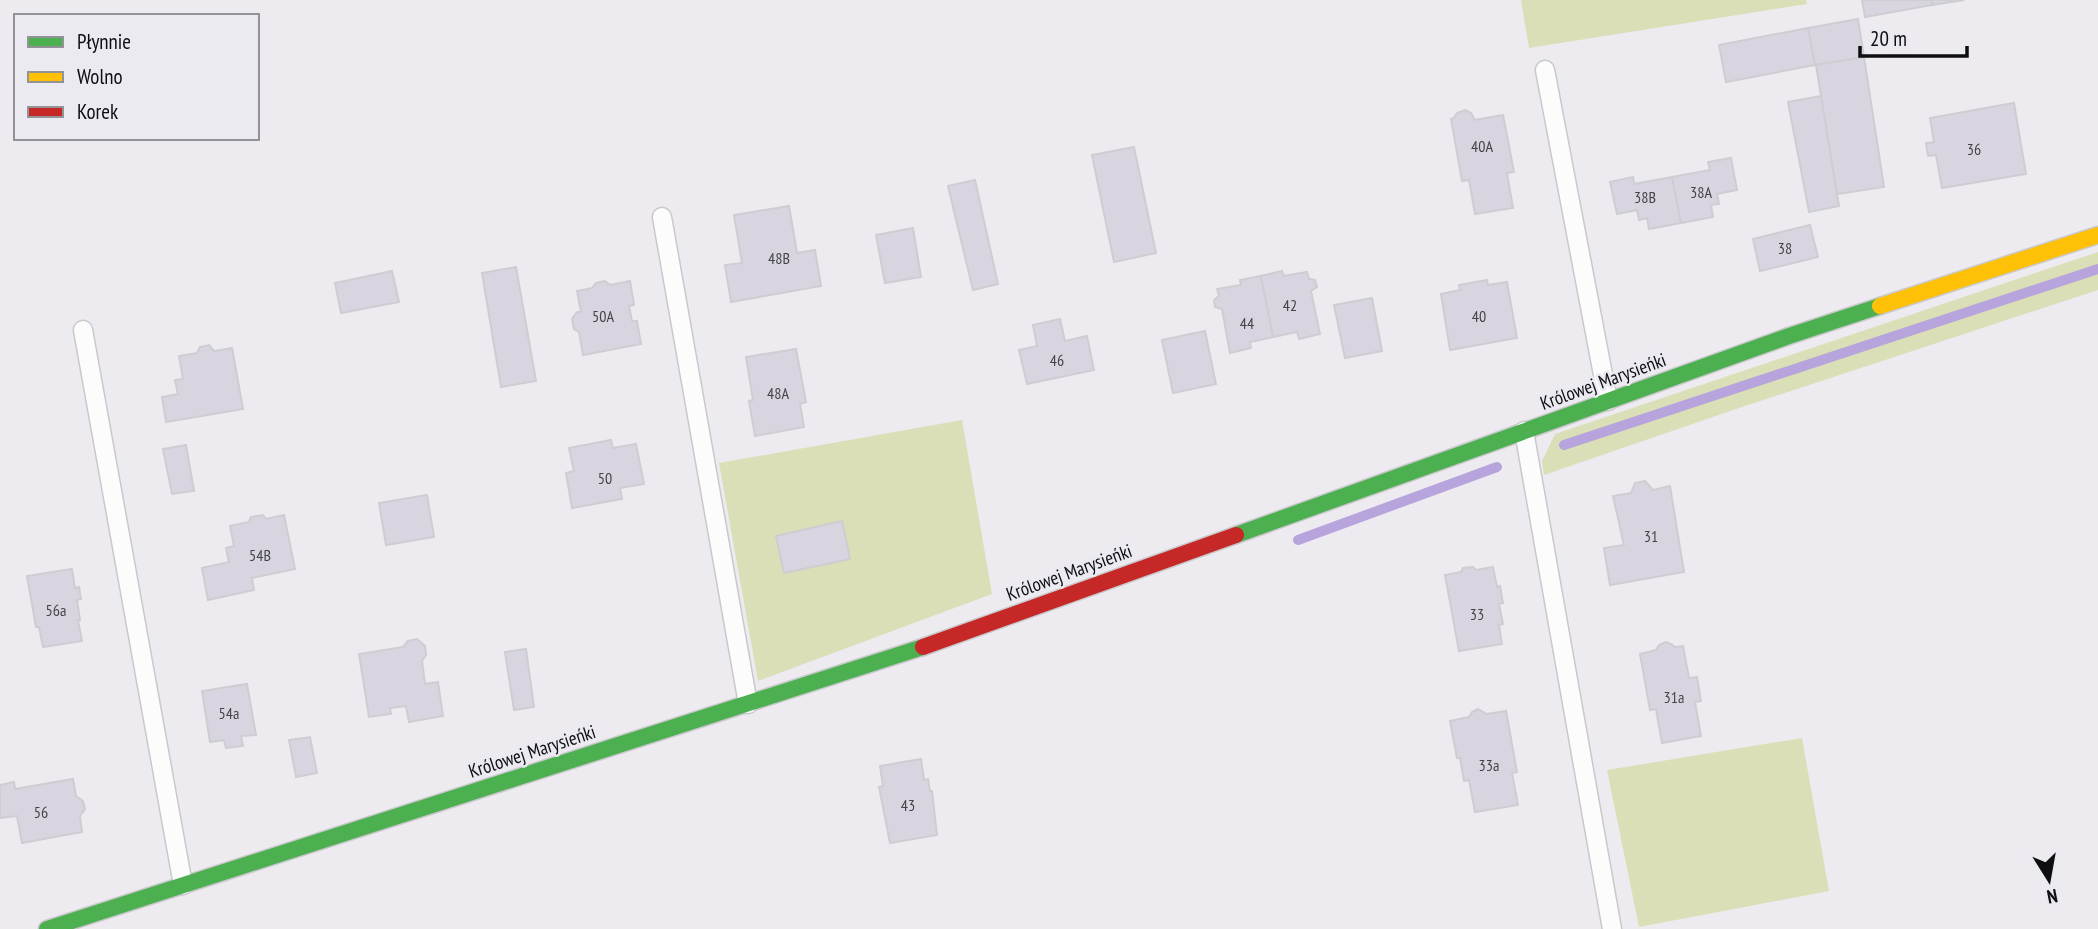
<svg xmlns="http://www.w3.org/2000/svg" width="2098" height="929" font-family="'PT Sans Narrow',sans-serif">
<style>
.green{fill:#dadfb7}
.lines{fill:none;stroke-linecap:round;stroke-linejoin:round}
.stream{stroke:#b8a4dc;stroke-width:10}
.building{fill:#d9d5e0;stroke:#cecdd1;stroke-width:2}
.lane-casing{stroke:#c9c8cb;stroke-width:21}
.fast-casing{stroke:#c9c8cb;stroke-width:19}
.slow-casing{stroke:#c9c8cb;stroke-width:19}
.jam-casing{stroke:#c9c8cb;stroke-width:19}
.lane{stroke:#fcfcfd;stroke-width:18}
.fast{stroke:#4caf50;stroke-width:16}
.slow{stroke:#ffc107;stroke-width:16}
.jam{stroke:#c62828;stroke-width:16}
.labels{text-anchor:middle;stroke-width:5;stroke-linejoin:round;paint-order:stroke}
.number-label{font-size:16px;fill:#444347}
.street-label{font-size:19px;fill:#0e0e10;stroke:#eceaf1}
</style>
<rect width="100%" height="100%" fill="#edebf0"/>
<path class="green" d="M1521,0H1806L1807,4L1529,48Z
M2098,252V290L1739,408L1544,475L1542,461L1555,434Z
M962,420L992,594L758,681L719,463Z
M1802,738L1829,891L1639,927L1607,770Z"/>
<g class="lines">
<path class="stream" d="M1564,445L2098,269
M1298,540L1497,467"/>
</g>
<path class="building" d="M1862,0H1932V5L1865,17Z
M1932,0H1964L1932,5Z
M1858,19L1864,57L1815,65L1808,28Z
M1808,28L1815,65L1726,82L1719,45Z
M1864,57L1884,187L1837,194L1816,65Z
M1821,96L1839,206L1809,212L1788,102Z
M2014,103L2026,174L1942,188L1936,155L1928,156L1926,143L1934,142L1930,118Z
M1465,110L1471,113L1475,120L1503,115L1514,172L1507,173L1513,208L1475,214L1469,180L1462,181L1451,119L1454,118L1457,113Z
M1134,147L1156,253L1114,262L1092,155Z
M1731,158L1737,190L1717,194L1719,204L1711,205L1713,217L1681,223L1672,177L1710,170L1708,162Z
M1633,177L1634,184L1672,177L1681,223L1649,229L1647,218L1639,220L1637,210L1617,214L1610,182Z
M975,180L998,284L973,290L948,186Z
M789,206L797,253L815,250L821,286L731,302L725,265L742,263L734,215Z
M1810,225L1818,257L1760,271L1753,239Z
M913,228L921,277L885,283L876,235Z
M516,267L536,381L501,387L482,273Z
M392,271L399,302L341,313L335,283Z
M1282,271L1284,276L1307,272L1309,279L1315,280L1317,287L1311,291L1320,334L1299,339L1297,332L1273,337L1261,276Z
M1261,276L1273,337L1250,342L1251,348L1230,353L1222,309L1215,307L1214,300L1219,296L1217,289L1241,285L1240,280Z
M1487,280L1488,285L1507,282L1517,338L1450,350L1441,294L1460,290L1459,285Z
M605,281L610,285L630,281L634,305L629,306L632,321H637L641,344L583,355L579,332L574,329L572,319L577,312H581L577,291L592,288L596,283Z
M1372,298L1382,351L1345,358L1334,305Z
M1060,319L1065,341L1087,336L1094,370L1027,384L1019,350L1037,346L1033,325Z
M1205,331L1216,384L1173,393L1162,340Z
M209,345L214,351L232,348L243,409L166,422L162,397L178,394L175,380L183,379L179,356L197,353L200,347Z
M796,349L806,402L800,404L804,427L755,436L749,401L753,400L746,357Z
M611,440L613,448L636,444L644,484L620,488L622,499L572,508L566,473L574,471L569,448Z
M186,445L194,491L172,494L163,449Z
M1645,481L1653,490L1670,486L1684,572L1610,585L1604,548L1624,545L1613,496L1631,493L1635,483Z
M427,495L434,537L386,545L379,503Z
M263,515L266,519L284,515L295,569L252,578L254,590L208,600L202,568L229,562L226,548L234,546L230,526L249,522L251,517Z
M842,521L850,559L784,573L776,536Z
M1473,567L1476,570L1493,567L1497,587L1500,586L1503,603L1499,604L1503,624L1499,625L1502,644L1459,651L1445,575L1461,572L1463,568Z
M72,569L75,588L79,587L81,599L77,600L80,620H78L82,641L43,647L39,627H36L27,576Z
M417,639L425,646L426,655L422,661L425,684L438,682L443,716L409,722L406,706L390,708L391,714L369,717L359,654L403,647L408,641Z
M1666,642L1671,644L1675,647L1683,646L1689,678L1697,677L1701,701L1695,702L1701,736L1662,743L1656,709L1650,710L1640,654L1656,650L1659,645Z
M526,649L534,707L514,710L505,652Z
M247,684L256,735L241,736L243,746L226,748L224,740L210,742L202,691Z
M1478,709L1487,714L1506,711L1517,772L1512,773L1518,805L1475,812L1469,780L1464,781L1460,758H1457L1450,721L1469,717L1472,712Z
M310,737L317,773L296,777L289,740Z
M921,759L924,780L928,779L930,791H932L937,835L890,843L879,787L883,786L880,766Z
M73,779L76,796L83,801L85,809L80,816L82,832L22,843L17,816L0,818V785L14,782L15,789Z"/>
<g class="lines">
<g class="lane-casing">
<path id="lane" d="M1545,70L1608,401
M662,217L748,704
M83,330L183,885
M1524,431L1612,929"/>
</g>
<g class="fast-casing">
<path id="fast" d="M1236,535L1789,336L1880,306
M47,929L923,647"/>
</g>
<g class="slow-casing">
<path id="slow" d="M1880,306L2098,235"/>
</g>
<g class="jam-casing">
<path id="jam" d="M923,647L1236,535"/>
</g>
<use href="#lane" class="lane"/>
<use href="#fast" class="fast"/>
<use href="#slow" class="slow"/>
<use href="#jam" class="jam"/>
</g>
<g class="labels">
<g class="number-label">
<text x="1482" y="152">40A</text>
<text x="1974" y="155">36</text>
<text x="1701" y="198">38A</text>
<text x="1645" y="203">38B</text>
<text x="1785" y="254">38</text>
<text x="779" y="264">48B</text>
<text x="1290" y="311">42</text>
<text x="603" y="322">50A</text>
<text x="1479" y="322">40</text>
<text x="1247" y="329">44</text>
<text x="1057" y="366">46</text>
<text x="778" y="399">48A</text>
<text x="605" y="484">50</text>
<text x="1651" y="542">31</text>
<text x="260" y="561">54B</text>
<text x="56" y="616">56a</text>
<text x="1477" y="620">33</text>
<text x="1674" y="703">31a</text>
<text x="229" y="719">54a</text>
<text x="1489" y="771">33a</text>
<text x="908" y="811">43</text>
<text x="41" y="818">56</text>
</g>
<g class="street-label">
<text transform="translate(1603 381) rotate(-20)" y="7">Królowej Marysieńki</text>
<text transform="translate(1069 572) rotate(-20)" y="7">Królowej Marysieńki</text>
<text transform="translate(532 751) rotate(-18)" y="7">Królowej Marysieńki</text>
</g>
</g>
<rect x="14" y="14" width="245" height="126" fill="#eceaf1" stroke="#939297" stroke-width="2"/>
<rect x="28" y="37" width="35" height="10" fill="#4caf50" stroke="#939297" stroke-width="2"/>
<text x="77" y="49" font-size="21" fill="#0e0e10">Płynnie</text>
<rect x="28" y="72" width="35" height="10" fill="#ffc107" stroke="#939297" stroke-width="2"/>
<text x="77" y="84" font-size="21" fill="#0e0e10">Wolno</text>
<rect x="28" y="107" width="35" height="10" fill="#c62828" stroke="#939297" stroke-width="2"/>
<text x="77" y="119" font-size="21" fill="#0e0e10">Korek</text>
<g transform="translate(2049 880) rotate(169)" stroke="#eceaf1" stroke-width="5" paint-order="stroke">
<path d="M0-5L12 26L0 18L-12 26Z" fill="#0e0e10"/>
<text y="-10" font-size="19" font-weight="bold" text-anchor="middle" fill="#0e0e10">N</text>
</g>
<path d="M1860 46v10h107v-10" fill="none" stroke="#0e0e10" stroke-width="3.5"/>
<text x="1870" y="46" font-size="21" fill="#0e0e10" stroke="#eceaf1" stroke-width="5" paint-order="stroke">20 m</text>
</svg>
